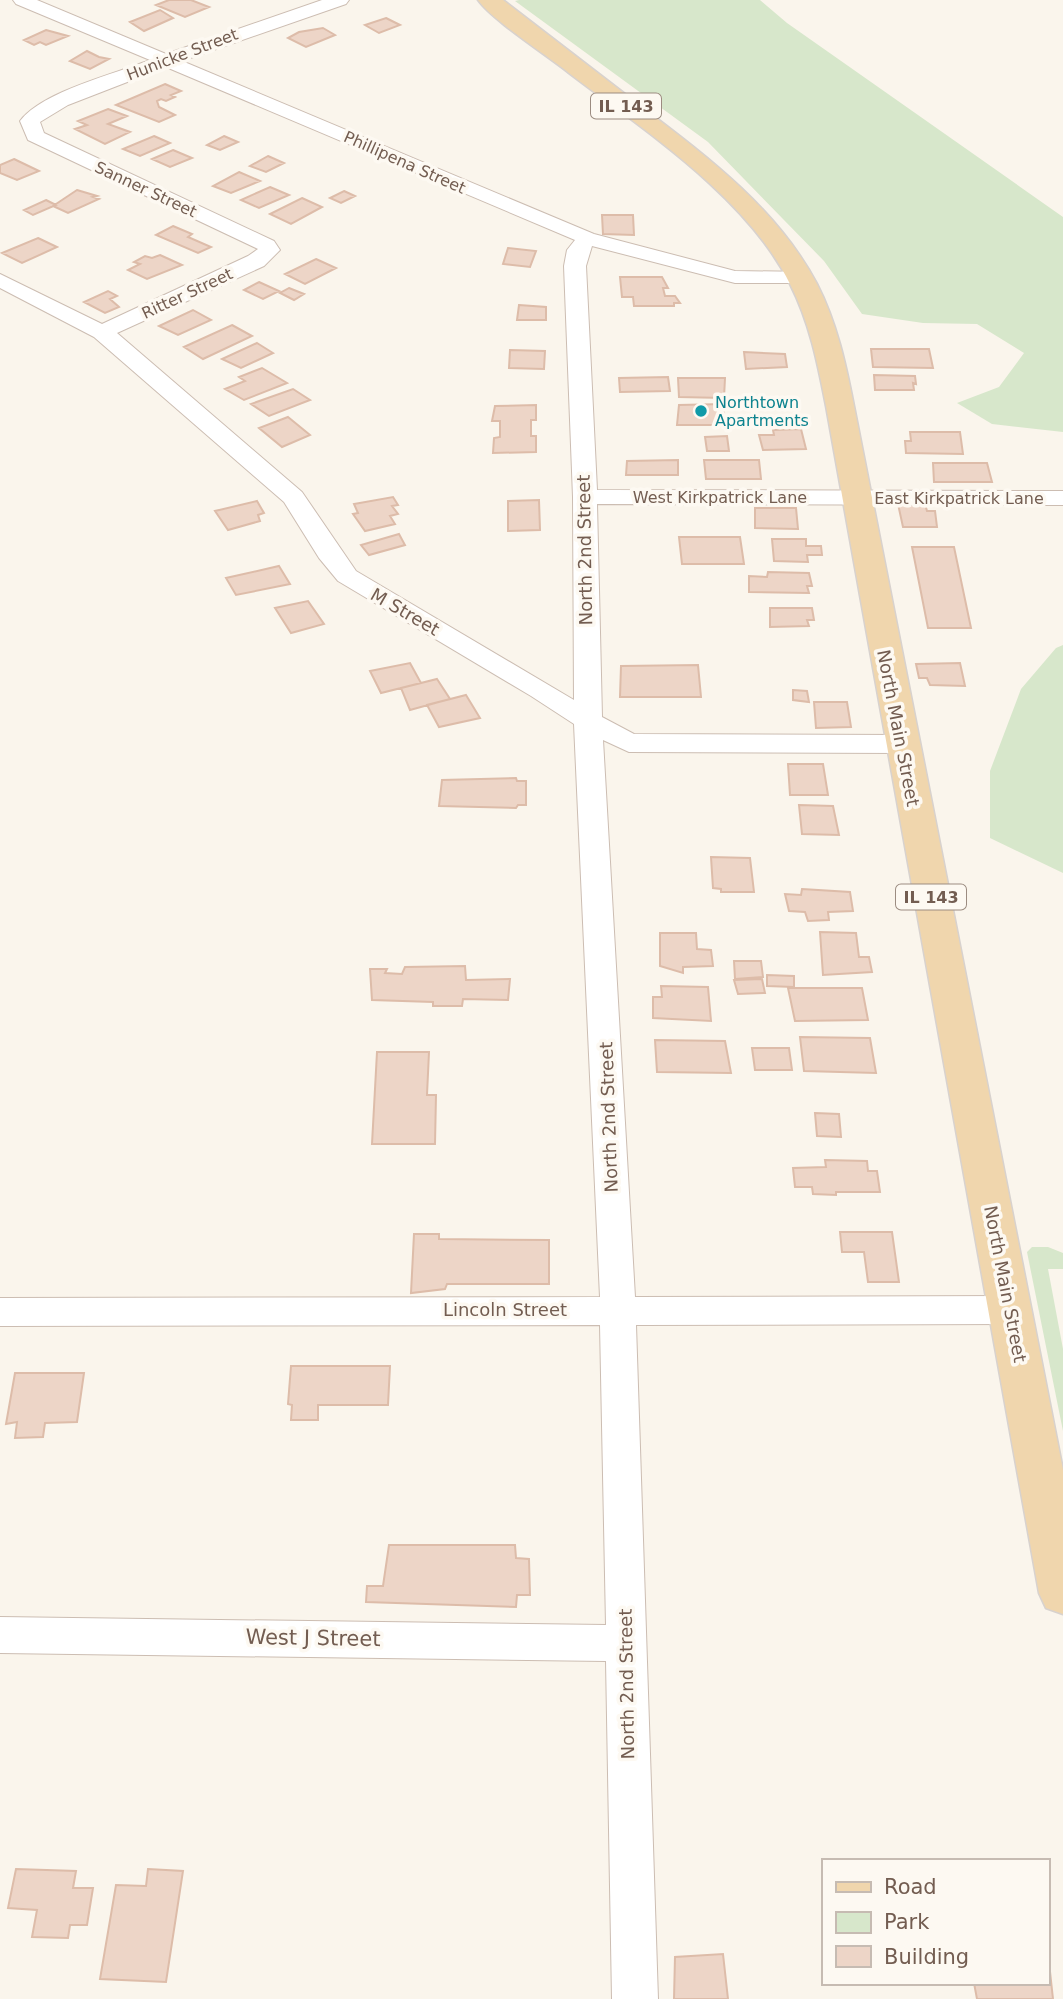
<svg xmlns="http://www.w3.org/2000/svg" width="1063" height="1999" font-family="'DejaVu Sans',sans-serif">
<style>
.green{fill:#d7e7cb}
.building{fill:#edd5c7;stroke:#ddbca9;stroke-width:2}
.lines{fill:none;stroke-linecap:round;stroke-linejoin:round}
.minor-casing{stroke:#ccbdb2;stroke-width:2}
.major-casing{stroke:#d8d2ce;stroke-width:3}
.minor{fill:#fff;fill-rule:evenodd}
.major{fill:#f0d6ad;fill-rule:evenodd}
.culture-dot{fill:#0f9aa8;stroke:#fdf9f2;stroke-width:2.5}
.labels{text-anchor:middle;stroke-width:7;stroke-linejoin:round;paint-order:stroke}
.far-street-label{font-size:16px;fill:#735d51;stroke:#fdf9f2}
.shield{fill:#fdf9f2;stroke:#9c8c81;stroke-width:2}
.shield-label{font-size:16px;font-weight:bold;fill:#735d51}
.far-culture-label{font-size:16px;fill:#0d838f;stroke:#fdf9f2;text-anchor:start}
.street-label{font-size:18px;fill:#735d51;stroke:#fdf9f2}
.near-street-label{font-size:21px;fill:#735d51;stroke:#fdf9f2}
</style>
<rect width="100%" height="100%" fill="#faf5ec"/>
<path class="green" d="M519,0H760L787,23L1063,217V432L992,424L957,403L999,387L1024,353L977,324L923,323L862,314L824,261L708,142L515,1Z
M1063,645V873L990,838V771L1021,689L1056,648Z
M1032,1247H1048L1063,1253V1269H1048L1063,1349V1431L1027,1252Z"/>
<path class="building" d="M169,0H191L209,7L185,17L156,5Z
M160,10L173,18L144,31L130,22Z
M386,18L400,25L379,33L365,25Z
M323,28L335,35L306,47L288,38L299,32Z
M46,30L68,36L46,45L40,42L34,45L24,40Z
M87,51L99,57L109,59L90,69L70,61Z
M165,84L181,91L171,95L175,97L166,101L161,99L157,101L159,107L175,115L159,122L116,105Z
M108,109L127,116L108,124L130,132L105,144L75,129L87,125L78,121Z
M154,136L170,143L140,156L123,149Z
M224,136L238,142L220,150L207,145Z
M173,150L192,158L170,167L152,159Z
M268,156L284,163L266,172L250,166Z
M14,159L39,171L17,180L0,173V165Z
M239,172L260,181L231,193L213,186Z
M270,187L289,195L259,208L241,200Z
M77,190L97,196L93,197L99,199L68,213L53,206Z
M344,191L355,196L341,203L330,198Z
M302,198L322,207L291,224L270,214Z
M46,200L56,205L33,215L24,210Z
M602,215H633L634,235L603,234Z
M173,226L192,234L188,237L211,247L198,253L156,235Z
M38,238L57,247L22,263L2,253Z
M508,248L536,251L530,267L503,264Z
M160,255L182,265L147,279L128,270L140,264L134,262L145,256L152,258Z
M316,259L336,268L305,284L285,274Z
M620,277H662L668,288H663L665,296H675L680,303H674V306H634L633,297H622Z
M259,282L279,291L263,299L244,290Z
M289,288L304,294L294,300L280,293Z
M108,291L117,296L110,299L119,307L105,313L84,302Z
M519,305L546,307V320H517Z
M193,310L211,320L178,335L159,326Z
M232,325L252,336L203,359L184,347Z
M257,343L273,353L241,368L222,359Z
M871,349H929L933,368L873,367Z
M510,350L545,351L544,369L509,368Z
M744,352L785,354L787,367L746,369Z
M262,368L287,383L244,400L225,389L245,381L239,377Z
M874,375L915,376L916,384L913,383L914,390H875Z
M668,377L670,391L620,392L619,378Z
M678,378H725L724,398L679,397Z
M293,389L310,400L269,416L251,404Z
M723,404L724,418H728V425H677L679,405Z
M536,405V420H531V436H536V452L493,453L494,438L500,437V421H492L495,406Z
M288,417L310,435L282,447L259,428Z
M801,429L806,449L763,450L759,435H774L773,430Z
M910,432H960L963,454L906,453L905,441H911Z
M727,436L729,451H707L705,437Z
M678,460V475H626L627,461Z
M704,460H759L761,479H706Z
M933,463H987L992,482H934Z
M393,497L398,505L392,506L398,514L390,516L395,524L365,531L353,514L358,513L354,504Z
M539,500L540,530L508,531V501Z
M257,501L264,513L258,515L260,521L228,530L215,511Z
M898,504H925L927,511H935L937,527H903Z
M755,508H796L798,529L755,528Z
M399,534L405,545L369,555L361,545Z
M679,537H740L744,564H682Z
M772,539H806V546H821L822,555H807L808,562L774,561Z
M912,547H954L971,628H928Z
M279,566L290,584L236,595L226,578Z
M768,572L809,573L812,586H807L809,593L749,592V576L767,577Z
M308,601L324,624L291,633L275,608Z
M770,608H812L814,620H807L809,626L770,627Z
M410,663L421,683L381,693L370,671Z
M960,663L965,686L930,685L927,678H919L916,664Z
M698,665L701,697H620L621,666Z
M437,679L450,699L410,710L401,688Z
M793,690L807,691L809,702L793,700Z
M466,695L480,718L439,727L427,705Z
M814,702H847L851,727L816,728Z
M788,764H823L828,795H790Z
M516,778L517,781H526V805H518L516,808L439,806L442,780Z
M799,805L833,806L839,835L802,834Z
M711,857L750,858L754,892H721V889L713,888Z
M802,889L850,892L853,911L828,912L829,920L808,921L805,912L789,911L785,894L801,895Z
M820,932L856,933L859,957H869L872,972L823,975Z
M660,933H696L697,949L711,950L713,966L683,967V973L660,966Z
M734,961H761L763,977L735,979Z
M465,966L466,980L510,979L508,1000L463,999L462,1006H433V1002L372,1000L370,969H387L385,973L402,974L405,967Z
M767,975L794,976V987L767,986Z
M762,979L765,993L738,994L734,980Z
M661,986L708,987L711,1021L653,1018V997H662Z
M788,988H862L868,1020L795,1021Z
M800,1037L870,1038L876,1073L804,1071Z
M655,1040L725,1041L731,1073L657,1072Z
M752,1048H789L792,1070H755Z
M377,1052H429L427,1095H436L435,1144H372Z
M815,1113L839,1114L841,1137L817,1136Z
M825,1160L867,1161L868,1171H877L880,1192H836V1195L813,1194L812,1187H795L793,1168L826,1167Z
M840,1232H892L899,1282H868L864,1252H842Z
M414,1234H439V1239L549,1240V1284H447L445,1289L411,1293Z
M291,1366H390L388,1405H318V1420H291L292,1405L288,1404Z
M15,1373H84L77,1422L45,1423L43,1437L15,1438L17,1422L6,1424Z
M389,1545H515L516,1558L529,1559L530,1595H517L516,1607L366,1602L367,1586H383Z
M16,1869L76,1871L73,1888H93L87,1925H70L68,1938L32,1937L37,1910L8,1908Z
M148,1869L183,1871L166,1982L100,1979L116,1885L146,1886Z
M1047,1944L1053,1999H977L974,1983H1047Z
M723,1954L728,1999H674L675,1957Z"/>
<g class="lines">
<g class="minor-casing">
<path id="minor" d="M13,0H37L166,54L322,0H349L346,4L182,61L594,234L735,271L808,272L811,277L808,282L800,283H735L592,246L586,266L597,490L1063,491V505L597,504L602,717L634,734L901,735L911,738L915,744L911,750L901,753L629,752L603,740L635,1297L1010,1296L1023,1300L1028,1310L1023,1320L1010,1324L636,1325L658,1999H612L606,1661L0,1653V1617L606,1625L600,1325L0,1326V1298L600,1297L574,724L531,696L338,581L319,558L284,502L94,337L0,288V274L102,324L248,256L258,249L28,140L20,121C43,91 115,74 150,60L16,4ZM166,67L575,240L567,250L564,266L573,497L574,700L356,571L302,492L117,333L264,266L280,250L274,241L44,133L40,122L68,105Z"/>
</g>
<g class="major-casing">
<path id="major" d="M478,0H503C548,35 593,69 638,104C705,155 777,208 817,284C837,323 846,365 854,406L1063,1470V1614L1046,1608L1039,1593L826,406C818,365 810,323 790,284C747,197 645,131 569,73C548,56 492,20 478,0Z"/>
</g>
<use href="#minor" class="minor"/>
<use href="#major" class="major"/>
</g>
<circle class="culture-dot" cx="701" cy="411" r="7"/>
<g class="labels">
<g class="far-street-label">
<text transform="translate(182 54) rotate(-21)" y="6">Hunicke Street</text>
<text transform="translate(405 162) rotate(24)" y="6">Phillipena Street</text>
<text transform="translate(146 189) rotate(25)" y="6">Sanner Street</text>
<text transform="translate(187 293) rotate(-25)" y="6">Ritter Street</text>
<text x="720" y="503">West Kirkpatrick Lane</text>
<text x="959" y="504">East Kirkpatrick Lane</text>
</g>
<g class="shield">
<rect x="591" y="93.5" width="70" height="25" rx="5"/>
<rect x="896" y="884.5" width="70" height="25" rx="5"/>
</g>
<g class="shield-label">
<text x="626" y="112">IL 143</text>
<text x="931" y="903">IL 143</text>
</g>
<g class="far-culture-label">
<text x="715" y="408">Northtown<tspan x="715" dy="18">Apartments</tspan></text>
</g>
<g class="street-label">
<text transform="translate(585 550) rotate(-91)" y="6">North 2nd Street</text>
<text transform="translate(405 612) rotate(30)" y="6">M Street</text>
<text transform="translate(898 728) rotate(79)" y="6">North Main Street</text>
<text transform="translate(609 1117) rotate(-92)" y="6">North 2nd Street</text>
<text transform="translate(1005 1284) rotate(79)" y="6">North Main Street</text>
<text x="505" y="1316">Lincoln Street</text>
<text transform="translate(627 1684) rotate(-91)" y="6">North 2nd Street</text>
</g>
<g class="near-street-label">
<text transform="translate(313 1638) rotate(1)" y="7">West J Street</text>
</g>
</g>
<rect x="822" y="1859" width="228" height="126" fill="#fdf9f2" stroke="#c6bbb2" stroke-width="2"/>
<rect x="836" y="1882" width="35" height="10" fill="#f0d6ad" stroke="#c6bbb2" stroke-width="2"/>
<text x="884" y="1894" font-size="21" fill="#735d51">Road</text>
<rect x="836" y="1912" width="35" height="21" fill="#d7e7cb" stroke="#c6bbb2" stroke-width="2"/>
<text x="884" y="1929" font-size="21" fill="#735d51">Park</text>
<rect x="836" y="1946" width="35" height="21" fill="#edd5c7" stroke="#c6bbb2" stroke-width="2"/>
<text x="884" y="1964" font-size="21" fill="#735d51">Building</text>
</svg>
